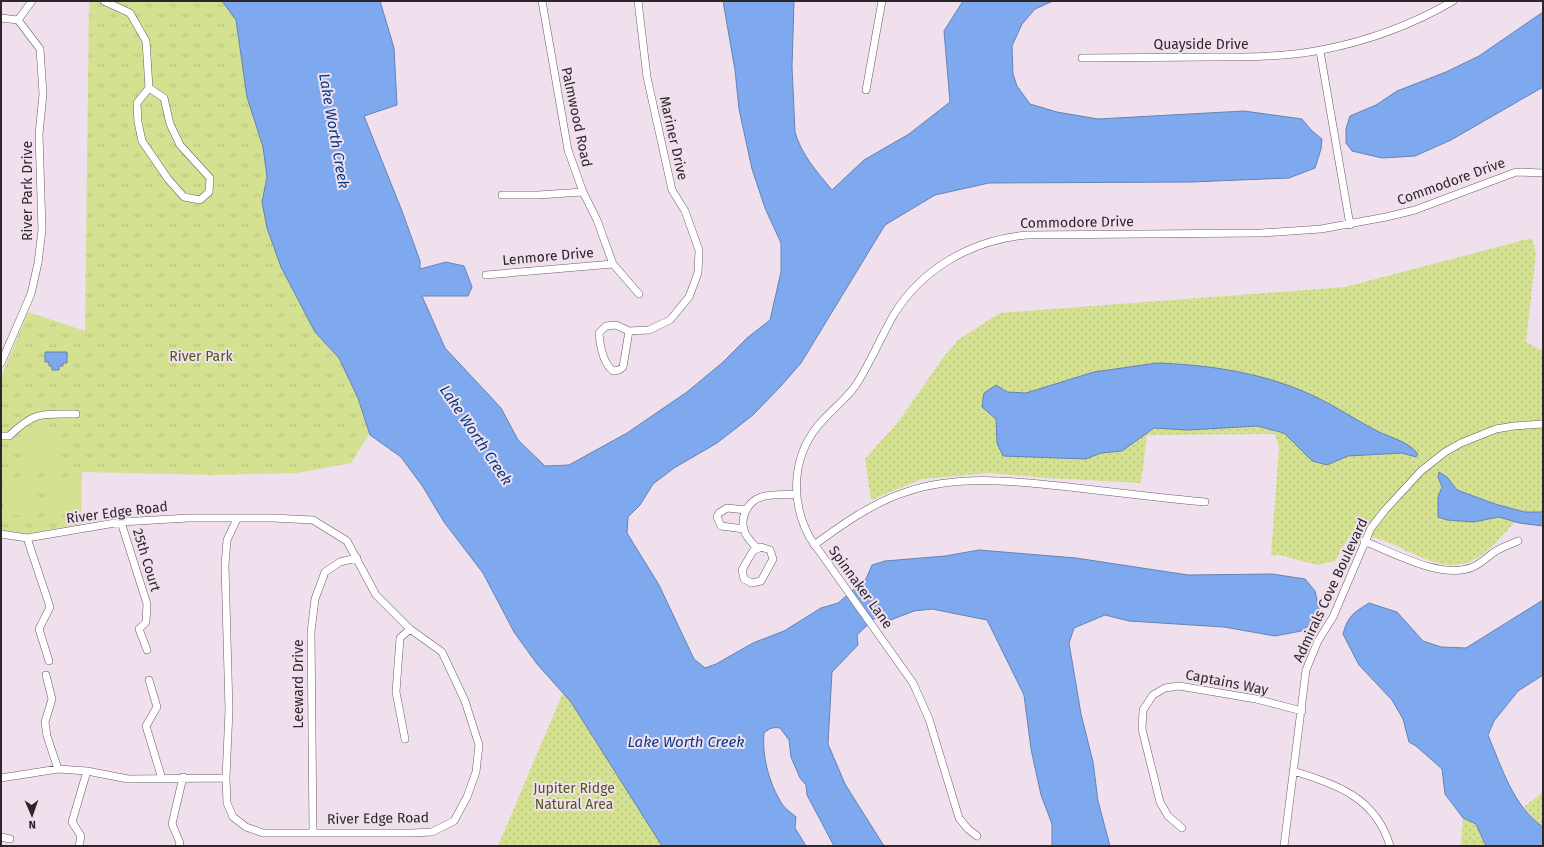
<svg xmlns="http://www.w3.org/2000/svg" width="1544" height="847" font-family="'Fira Sans',sans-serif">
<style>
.grass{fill:url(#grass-dots)}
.park{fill:url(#park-tufts)}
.pitch{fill:#d4e191}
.water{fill:#7ea9ee;stroke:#6682b4}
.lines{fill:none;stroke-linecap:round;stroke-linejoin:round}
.minor-casing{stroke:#6a5c69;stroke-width:8}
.minor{stroke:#fff;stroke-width:7}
.labels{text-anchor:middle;stroke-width:4;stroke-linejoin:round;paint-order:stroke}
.street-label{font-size:14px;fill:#2d272c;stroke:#f0e0ee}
.park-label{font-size:14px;fill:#50581a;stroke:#f0e0ee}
.water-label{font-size:15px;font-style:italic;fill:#063b89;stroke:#f0e0ee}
</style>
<defs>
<pattern id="grass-dots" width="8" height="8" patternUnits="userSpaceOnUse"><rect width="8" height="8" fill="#d4e191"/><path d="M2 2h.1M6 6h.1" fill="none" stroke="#b6c17d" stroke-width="1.8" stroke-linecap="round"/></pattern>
<pattern id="park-tufts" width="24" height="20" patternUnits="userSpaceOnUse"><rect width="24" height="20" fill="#d4e191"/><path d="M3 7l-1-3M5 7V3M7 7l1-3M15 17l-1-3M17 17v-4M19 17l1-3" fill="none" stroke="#b6c17d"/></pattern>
</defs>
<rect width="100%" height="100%" fill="#f0e0ee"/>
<path class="grass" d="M1532,238L1536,253L1526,342L1543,351V512H1525L1495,504L1457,490L1447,477H1438L1442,487L1438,497L1447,520L1473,522L1499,517L1515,522C1504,533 1490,550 1477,558C1447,577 1413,552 1385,541C1374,537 1363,535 1352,532L1335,561L1317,565L1280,555H1271L1279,447L1275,434L1147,435L1141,483L1047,478L989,473L922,479L871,500L865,459L899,421L942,359L959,339L1000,313L1345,287Z
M565,688L664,846H498Z
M1543,792V827L1537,822L1524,807Z
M1463,818L1476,824L1486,846H1461Z"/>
<path class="park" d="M89,1H225L239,21L338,348L373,428L351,463L297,473L215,475L82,472L81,524L27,534L1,530V380L3,372L28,312L85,331Z"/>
<path class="pitch" d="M21,434H56V471L21,470Z
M3,478H38V515H3Z
M46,478H81L80,514H46Z"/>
<path class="water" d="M222,1H380L394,48L397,105L364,116L402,211L420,261V269L446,262L464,266L472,287L468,296H422L445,348L501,408L518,440L545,466L569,465L627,433L687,392L722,363L747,338L770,320L781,272V243L765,208L752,169L739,109L735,70L723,1H794L792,67L795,132C801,154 817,172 832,190L864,160L909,134L950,102L944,31L963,1H1053L1035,9L1022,24L1012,46L1013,74L1017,86L1030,104L1057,112L1098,119L1244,111L1302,119L1311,130L1322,139L1321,149L1315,168L1289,178L1191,182L989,183L935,195L885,225L801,363L781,386L753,415L717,443L674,468L653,484L640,505L628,517L627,533L659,585L694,659L705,668L716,664L753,643L784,631L821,608L838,603L866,579L872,565L885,561L945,556L979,550L1076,558L1188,575L1272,574L1305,579L1315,591L1320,613L1316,621L1301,631L1275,636L1224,627L1129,621L1105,615L1074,628L1069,643L1081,714L1093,762L1098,801L1110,846H1052V824L1041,795L1031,749L1024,695L987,620L932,609L914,611L888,621L875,618L857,635L858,645L832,672L828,744L845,784L884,846H834L807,795L806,785L800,778L791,757L789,740L780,728C772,727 770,728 764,733C762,757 769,783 782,804C785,809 792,813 796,817L795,828L806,846H662L571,702L537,664L514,632L483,573L444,522L423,487L401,457L370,435L358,398L339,358L315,332L281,267L267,228L262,202L267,177L263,147L247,97L236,20Z
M1543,12V87L1451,140L1415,156L1382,158L1352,151L1346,143V129L1350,116L1376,105L1397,91L1446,72L1479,56Z
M45,352H67V363H63V366H59V370H52V366H49V362H45Z
M1157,363C1211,365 1266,373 1316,397C1337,407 1356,420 1377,431C1391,438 1408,441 1418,454L1416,457L1402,453L1348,456L1327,465L1312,461L1284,433L1257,426L1188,430L1154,428L1122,451L1101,453L1086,459L1003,456L997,443L996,419L982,407L984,393L996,385L1007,392L1026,393L1094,372Z
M1439,472L1447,477L1457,490L1495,504L1525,512H1543V526L1519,523L1499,517L1473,522L1447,520L1438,517V497L1442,487L1438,477Z
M1543,600V675L1518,691L1494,721L1488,735C1502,768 1513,806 1543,827V846H1486L1476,824L1463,818L1445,794L1442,769L1416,746L1409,742L1403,719L1392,700L1359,665L1343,634C1348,616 1353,613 1369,603L1397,612L1423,641L1441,647L1466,648Z"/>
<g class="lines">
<g class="minor-casing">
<path id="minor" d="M104,1L130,13L146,41L149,88L137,103L138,122L142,141L168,179L184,197L200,200L209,192L210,178L180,145L170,124L164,98L149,88
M542,1L568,150L583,192L597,220L613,264L639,294
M1,18L18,20L40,49L43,94L39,134L42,230L38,263L31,294L1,363
M18,20L32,1
M1320,51L1350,225
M1082,58C1126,58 1169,57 1212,57C1249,57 1285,57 1321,50C1368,41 1412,25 1453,1
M866,90L882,1
M502,195H538L583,192
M486,275L613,264
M629,331L623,367L619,370L613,371C603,363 600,346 599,333L606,326L616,325L629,331L649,330L670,320L689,297L698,273L699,250L685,211L672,190L647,77L638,1
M1,436H9C35,411 41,414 76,414
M121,522L147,604L146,622L139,629L147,650
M744,529L721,526L717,517L719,513L727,508L746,510
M1,534L27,538L121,522L188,518H273L313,520L347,541L376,595L410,629L442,652L465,701L479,745L476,772L467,797L454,821L432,832L412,833H263L246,827L233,817L227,803L226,778L229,710L225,565L227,540L237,519
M27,538L50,607L39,629L49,661
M1364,541C1394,553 1442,580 1473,567C1482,563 1488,556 1496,551C1502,547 1511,544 1518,541
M814,545C843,524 872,503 906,492C962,473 1021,482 1078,488C1120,493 1162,498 1205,502
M761,547L770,550L773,559L761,581L752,583L744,579L742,570L753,551Z
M757,548C752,543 748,539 745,533C739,519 747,502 761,497C772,494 785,495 796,494
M46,675L52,699L45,722L47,736L58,769
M149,680L157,707L146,726L162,779
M405,739L396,692L400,638L410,629
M1293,771C1337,784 1376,798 1390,846
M1,778L58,769L87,771L128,779L226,778
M1182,828L1168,816L1160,802L1142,729L1143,710L1153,695L1165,688L1179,686L1256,699L1302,711
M313,832L311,632L315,599L325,572L340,562L357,558
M977,836L968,829L959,818L929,719L913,683L810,538C789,499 792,453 823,420C834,408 846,399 856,385C870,363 880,339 893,316C922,268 972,240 1027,235L1261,233L1321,229L1386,217L1415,210L1516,172L1543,173
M1,837L10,839
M79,846L81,836L72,822L87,771
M179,846L180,843L172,824L183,777
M1284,846L1306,670L1318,641L1333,617L1371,528L1385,510L1421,471L1445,452L1461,443L1496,429L1514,426L1543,424"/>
</g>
<use href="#minor" class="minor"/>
</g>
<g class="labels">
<g class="street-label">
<text x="1201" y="49">Quayside Drive</text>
<text transform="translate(577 117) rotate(78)" y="5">Palmwood Road</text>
<text transform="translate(674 138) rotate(77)" y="5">Mariner Drive</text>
<text transform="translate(1451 181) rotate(-20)" y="5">Commodore Drive</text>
<text transform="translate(27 191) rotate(-90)" y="5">River Park Drive</text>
<text transform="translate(1077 222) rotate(-1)" y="5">Commodore Drive</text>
<text transform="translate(548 256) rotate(-5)" y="5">Lenmore Drive</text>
<text transform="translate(117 512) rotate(-7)" y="5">River Edge Road</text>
<text transform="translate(147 560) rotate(73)" y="5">25th Court</text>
<text transform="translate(861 587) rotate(54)" y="5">Spinnaker Lane</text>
<text transform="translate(1330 590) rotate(-65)" y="5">Admirals Cove Boulevard</text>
<text transform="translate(1227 682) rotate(11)" y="5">Captains Way</text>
<text transform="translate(298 684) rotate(-90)" y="5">Leeward Drive</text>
<text transform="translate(378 818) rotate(-1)" y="5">River Edge Road</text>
</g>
<g class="park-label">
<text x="201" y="361">River Park</text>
<text x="574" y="793">Jupiter Ridge<tspan x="574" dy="16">Natural Area</tspan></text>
</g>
<g class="water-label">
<text transform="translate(334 131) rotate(80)" y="5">Lake Worth Creek</text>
<text transform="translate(476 435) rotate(56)" y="5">Lake Worth Creek</text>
<text x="686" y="747">Lake Worth Creek</text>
</g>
</g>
<rect width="1544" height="847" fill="none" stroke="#2d272c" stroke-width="4"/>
<g transform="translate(32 815) rotate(178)" stroke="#f0e0ee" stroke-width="3" paint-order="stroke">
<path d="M0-3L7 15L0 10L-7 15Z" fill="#2d272c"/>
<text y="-6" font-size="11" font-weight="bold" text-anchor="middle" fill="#2d272c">N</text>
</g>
</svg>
